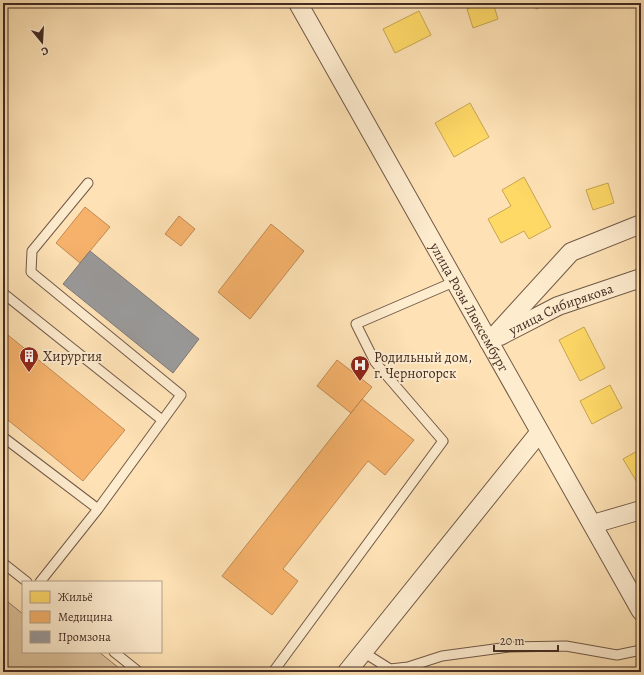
<svg xmlns="http://www.w3.org/2000/svg" width="644" height="675" font-family="Alegreya,serif">
<style>
.green{fill:#dec39c;stroke:#90775f}
.homes{fill:#ffd966;stroke:#c6a552}
.health{fill:#f6b26b;stroke:#c08a55}
.industry{fill:#999;stroke:#7f7875}
.lines{fill:none;stroke-linecap:round;stroke-linejoin:round}
.lane-casing{stroke:#715947;stroke-width:11}
.street-casing{stroke:#715947;stroke-width:20}
.lane{stroke:#feeccf;stroke-width:9}
.street{stroke:#feeccf;stroke-width:18}
.labels{text-anchor:middle;stroke-width:4;stroke-linejoin:round;paint-order:stroke}
.street-label{font-size:14px;fill:#422b22;stroke:#feeccf}
.poi-label{font-size:14px;fill:#422b22;stroke:#feeccf;text-anchor:start}
</style>
<rect width="100%" height="100%" fill="#fee2b5"/>
<filter id="stains"><feTurbulence type="fractalNoise" baseFrequency=".005" numOctaves="4"/><feColorMatrix values="0 0 0 0 .2 0 0 0 0 .09 0 0 0 0 .02 0 0 0 .5 -.17"/></filter>
<radialGradient id="worn" r=".72"><stop offset=".6" stop-color="#630" stop-opacity="0"/><stop offset="1" stop-color="#630" stop-opacity=".3"/></radialGradient>
<path class="green" d="M3,598L23,614V652H99L124,672H3Z"/>
<path class="homes" d="M484,3H493L498,19L473,28L467,9Z
M534,3H551L536,9Z
M419,11L431,35L395,53L383,29Z
M470,103L489,137L454,157L435,123Z
M524,177L551,227L529,239L524,231L501,243L488,219L511,206L502,190Z
M608,183L614,203L593,210L586,190Z
M584,327L605,368L580,381L559,340Z
M610,385L622,408L592,424L580,401Z
M641,449V482L638,484L623,459Z"/>
<path class="health" d="M85,207L110,227L80,263L56,243Z
M179,216L195,229L181,246L165,234Z
M271,224L304,251L250,319L218,292Z
M3,331L125,430L83,481L3,416Z
M337,360L372,387L351,413L317,386Z
M362,399L414,440L385,475L368,461L283,569L298,581L272,615L222,576Z"/>
<path class="industry" d="M90,251L199,339L173,373L63,284Z"/>
<g class="lines">
<g class="lane-casing">
<path id="lane" d="M3,293L162,420
M3,437L98,509L181,395L31,272L32,251L88,183
M3,563L27,582
M40,582L98,509
M114,652L139,672
M363,652L390,669L408,667L442,656L509,647L566,646L617,655L641,650
M273,672L443,441L375,362L356,324L456,281"/>
</g>
<g class="street-casing">
<g id="street">
<path id="s1" d="M298,3L641,611"/>
<path id="s2" d="M500,336L558,306L641,278"/>
<path d="M489,342L571,252L641,224"/>
<path d="M593,524L641,510"/>
<path d="M347,672L539,433"/>
</g>
</g>
<use href="#lane" class="lane"/>
<use href="#street" class="street"/>
</g>
<defs>
<g id="building-pin" transform="scale(1)"><path d="M0 17L-7.5 6A9.5 9.5 0 1 1 7.5 6Z" fill="#8f2418" stroke="#feeccf"/><path d="M-4-6H4V6H1V3H-1V6H-4ZM-2.5-4.3h1.7v1.8h-1.7ZM.8-4.3h1.7v1.8H.8ZM-2.5-1h1.7V.8h-1.7ZM.8-1h1.7V.8H.8Z" fill="#fff"/></g>
<g id="hospital-pin" transform="scale(1)"><path d="M0 17L-7.5 6A9.5 9.5 0 1 1 7.5 6Z" fill="#8f2418" stroke="#feeccf"/><path d="M-5-5h3v3.5h4V-5h3V5h-3V1.5h-4V5h-3Z" fill="#fff"/></g>
</defs>
<g fill-rule="evenodd">
<use href="#building-pin" x="29" y="356"/>
<use href="#hospital-pin" x="360" y="365"/>
</g>
<g class="labels">
<g class="street-label">
<text dy="5" stroke="none"><textPath href="#s1" startOffset="349">улица Розы Люксембург</textPath></text>
<text dy="5" stroke="none"><textPath href="#s2" startOffset="67">улица Сибирякова</textPath></text>
</g>
<g class="poi-label">
<text x="43" y="361">Хирургия</text>
<text x="374" y="362">Родильный дом,<tspan x="374" dy="16">г. Черногорск</tspan></text>
</g>
</g>
<rect width="644" height="675" fill="none" stroke="#fee2b5" stroke-width="16"/>
<rect x="4" y="4" width="636" height="667" fill="none" stroke="#422b22" stroke-width="2"/>
<rect x="8" y="8" width="628" height="659" fill="none" stroke="#422b22"/>
<rect x="22" y="581" width="140" height="72" fill="#feeccf" stroke="#b39f8a"/>
<rect x="30" y="591" width="20" height="12" fill="#ffd966" stroke="#b39f8a"/>
<text x="58" y="601" font-size="12" fill="#422b22">Жильё</text>
<rect x="30" y="611" width="20" height="12" fill="#f6b26b" stroke="#b39f8a"/>
<text x="58" y="621" font-size="12" fill="#422b22">Медицина</text>
<rect x="30" y="631" width="20" height="12" fill="#999999" stroke="#b39f8a"/>
<text x="58" y="641" font-size="12" fill="#422b22">Промзона</text>
<g transform="translate(42 42) rotate(162)" stroke="#feeccf" stroke-width="3" paint-order="stroke">
<path d="M0-3L7 15L0 10L-7 15Z" fill="#422b22"/>
<text y="-6" font-size="11" font-weight="bold" text-anchor="middle" fill="#422b22">С</text>
</g>
<path d="M494 645v6h64v-6" fill="none" stroke="#422b22" stroke-width="2"/>
<text x="500" y="645" font-size="12" fill="#422b22" stroke="#feeccf" stroke-width="3" paint-order="stroke">20 m</text>
<rect width="100%" height="100%" filter="url(#stains)"/>
<rect width="100%" height="100%" fill="url(#worn)"/>
</svg>
